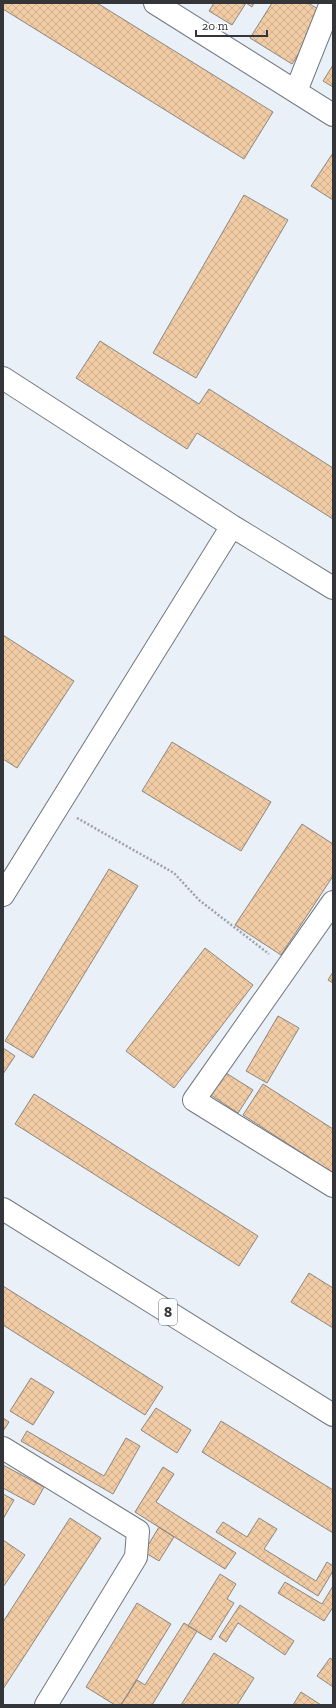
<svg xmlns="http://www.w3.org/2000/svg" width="336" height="1708" font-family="'Zilla Slab',serif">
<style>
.building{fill:url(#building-cross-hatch);stroke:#8e8780}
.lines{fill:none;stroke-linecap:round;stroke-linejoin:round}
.minor-casing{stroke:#737880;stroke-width:24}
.major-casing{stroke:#737880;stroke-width:24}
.path{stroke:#9da1a7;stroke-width:2.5;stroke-dasharray:2 2;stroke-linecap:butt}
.minor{stroke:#fff;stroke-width:22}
.major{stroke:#fff;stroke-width:22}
.labels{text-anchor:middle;stroke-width:3;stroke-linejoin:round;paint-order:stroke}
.shield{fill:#fbfdfe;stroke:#6f7173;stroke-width:1}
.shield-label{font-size:15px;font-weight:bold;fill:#333538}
</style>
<defs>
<pattern id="building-cross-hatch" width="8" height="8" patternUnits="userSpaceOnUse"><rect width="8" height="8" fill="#f0cba4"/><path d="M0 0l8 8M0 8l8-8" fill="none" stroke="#ceaf8e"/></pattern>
</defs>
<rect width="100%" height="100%" fill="#eaf0f8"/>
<path class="building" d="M3,3H97L273,112L244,159L3,9Z
M214,3H254L252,7L246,3L232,25L209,11Z
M272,3H308L325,13L292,64L250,38Z
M333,65V87L323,81Z
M333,153V200L311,186Z
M244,195L288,220L196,378L153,353Z
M100,341L199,404L209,389L333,468V519L197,433L187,449L76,378Z
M3,635L74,681L17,768L3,759Z
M172,742L271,802L241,851L142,791Z
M302,824L333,844V876L281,955L235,925Z
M109,869L138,886L33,1058L5,1041Z
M205,948L253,985L174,1088L126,1051Z
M333,972V983L328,980Z
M278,1016L299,1028L267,1083L246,1071Z
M3,1048L15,1056L3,1074Z
M226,1073L253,1090L238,1113L211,1095Z
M263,1084L333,1129V1173L243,1115Z
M34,1094L258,1236L239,1266L15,1124Z
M309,1273L333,1288V1328L291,1302Z
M3,1286L163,1387L145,1415L3,1325Z
M31,1378L54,1392L33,1425L10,1411Z
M156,1408L191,1430L177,1453L141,1430Z
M3,1418L9,1422L3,1431Z
M221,1421L333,1490V1533L202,1452Z
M27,1431L104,1476L126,1438L140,1446L113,1494L21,1441Z
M3,1465L44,1487L34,1505L3,1488Z
M163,1467L174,1474L156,1502L236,1553L225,1569L135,1512Z
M3,1494L14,1500L3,1519Z
M70,1518L101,1538L3,1689V1622Z
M259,1518L277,1529L264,1549L316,1581L327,1562L333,1566V1571L318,1596L216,1532L223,1522L247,1537Z
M159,1527L174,1537L159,1561L144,1552Z
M3,1540L25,1555L3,1587Z
M220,1574L236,1584L227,1599L234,1603L211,1640L188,1626Z
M285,1582L322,1604L333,1586V1607L324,1621L278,1593Z
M137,1603L171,1624L121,1705H115L86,1687Z
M240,1605L294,1641L285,1655L238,1623L226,1642L219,1637Z
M184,1623L197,1631L152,1705H121L137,1680L145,1685Z
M214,1653L254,1678L237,1705H181Z
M330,1658L333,1660V1687L317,1676Z
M301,1692L321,1705H293Z"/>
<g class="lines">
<g class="minor-casing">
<path id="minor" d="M155,3L333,115
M296,91L331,3
M3,378L232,526L333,588
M3,895L232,526
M333,902L194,1100L333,1186
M3,1448L138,1531L136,1557L46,1705"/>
</g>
<g class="major-casing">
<path id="major" d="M3,1209L333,1415"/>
</g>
<path class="path" d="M77,818L174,873L199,900L269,954"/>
<use href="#minor" class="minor"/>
<use href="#major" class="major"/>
</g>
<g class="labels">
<rect class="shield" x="159" y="1299" width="18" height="26" rx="3"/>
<g class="shield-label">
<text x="168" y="1317">8</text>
</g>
</g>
<rect width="336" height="1708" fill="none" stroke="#333538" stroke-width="8"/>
<path d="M196 30v6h71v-6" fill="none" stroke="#333538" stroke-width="2"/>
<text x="202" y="30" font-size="12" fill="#333538" stroke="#fbfdfe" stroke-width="3" paint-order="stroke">20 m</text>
</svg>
